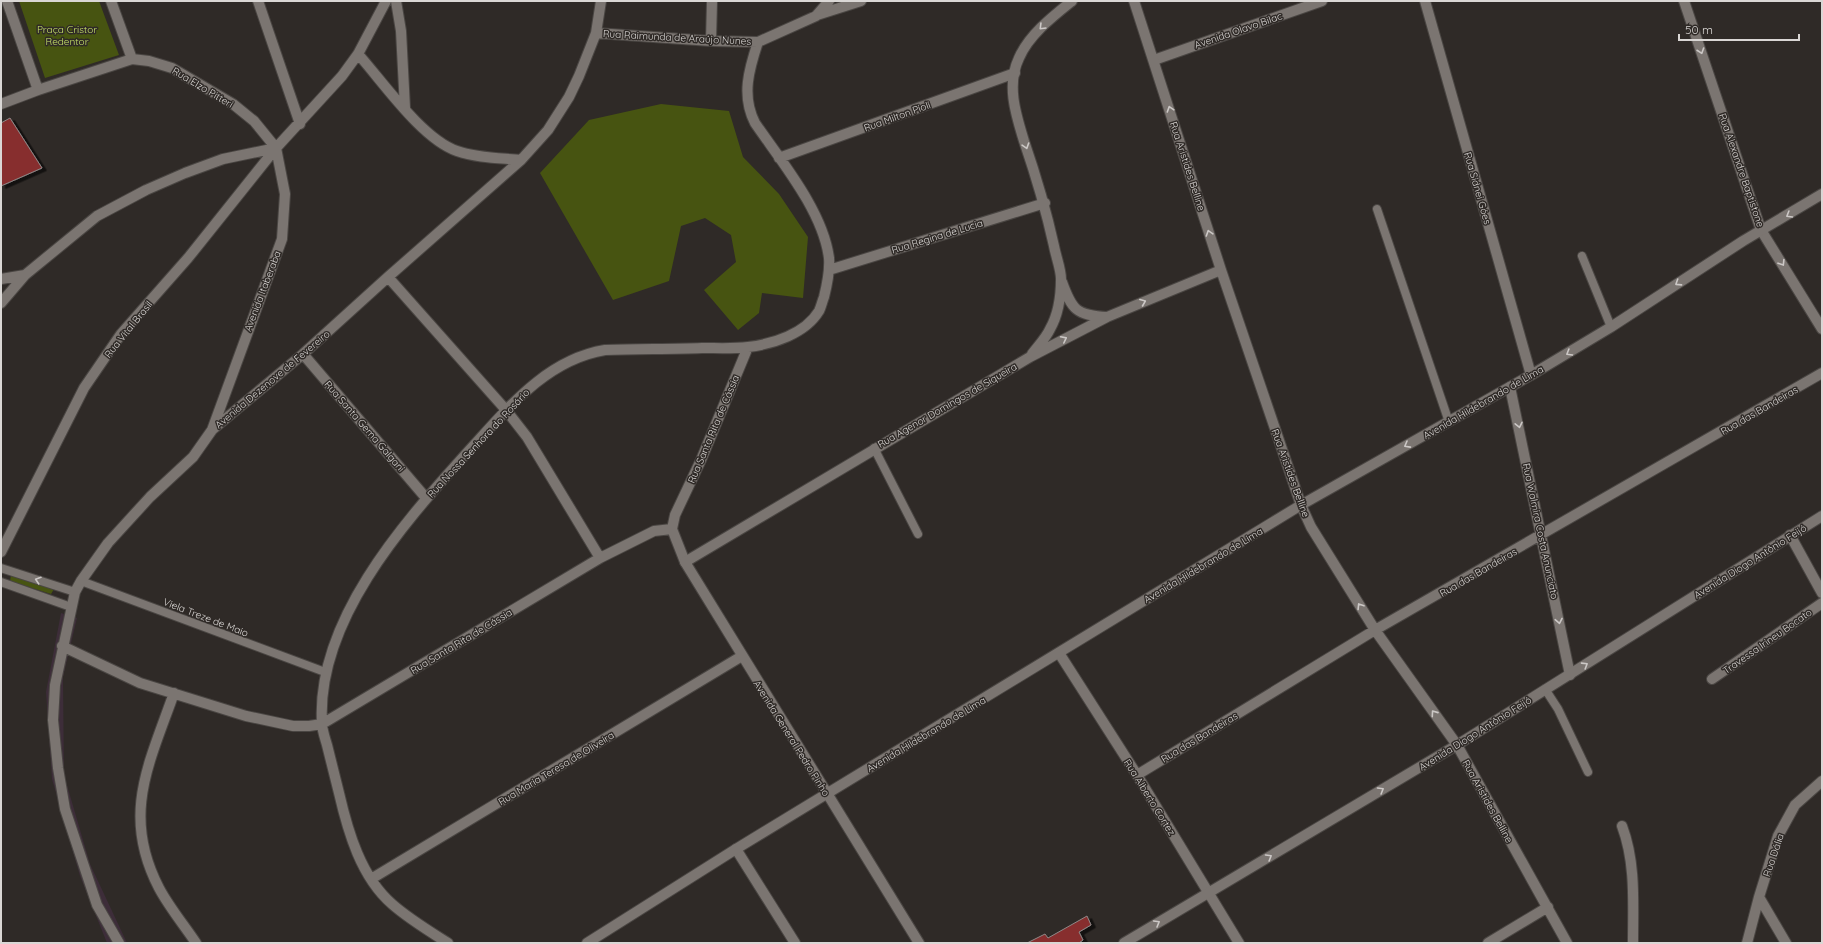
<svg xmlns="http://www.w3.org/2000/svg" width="1823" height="944" font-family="Quicksand,sans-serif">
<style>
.commercial{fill:#3d2d39}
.green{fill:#475411}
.building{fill:#872f2f;stroke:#8f8887;filter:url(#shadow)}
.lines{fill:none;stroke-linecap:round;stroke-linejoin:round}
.lane-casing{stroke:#4a4643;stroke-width:10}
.street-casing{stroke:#4a4643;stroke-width:12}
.secondary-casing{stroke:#4a4643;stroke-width:12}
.lane{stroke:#7b7571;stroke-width:8}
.street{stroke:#7b7571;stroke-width:10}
.secondary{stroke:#7b7571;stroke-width:10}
.oneway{stroke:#ccc8c6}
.labels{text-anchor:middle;stroke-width:3;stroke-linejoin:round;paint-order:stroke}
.park-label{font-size:10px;fill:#c6e168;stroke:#2f2a27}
.street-label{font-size:10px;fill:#dad7d5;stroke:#2f2a27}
</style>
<defs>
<filter id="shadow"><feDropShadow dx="4.5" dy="2.5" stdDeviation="0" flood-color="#0009"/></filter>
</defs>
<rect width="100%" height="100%" fill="#2f2a27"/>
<path class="commercial" d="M61,613L77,618L63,677L64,775L90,864L127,943H107L80,876L52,779L46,692Z"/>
<path class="green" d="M19,1H99L119,55L45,78Z
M661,104L729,111L743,157L779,194L808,237L803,298L762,293L759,313L738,330L704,290L736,262L731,235L705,218L681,226L669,281L613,300L540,173L589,120Z
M11,575L54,589L51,594L10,581Z"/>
<path class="building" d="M10,118L42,168L1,186V123Z
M1087,916L1091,925L1079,932L1083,940L1079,943H1027L1045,934L1048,938Z"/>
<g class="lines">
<g class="lane-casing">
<path id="lane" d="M1377,209L1449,422
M1582,256L1611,327
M874,448L918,534
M1,568L75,592
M81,581L325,672
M1,582L71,607
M1545,689L1558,709L1588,772"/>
</g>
<g class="street-casing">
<path id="street" d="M7,1L38,90
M111,1L132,59
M258,1L300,124
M396,1L401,31L405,108
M1425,1L1531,375
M1684,1L1761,230L1822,329
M817,15L861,1
M596,33L711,41L758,42
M711,41L712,1
M358,54C383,82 422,139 457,151C477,158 500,158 521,160
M1154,60L1322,1
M1,104L38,90L132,59L149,61L172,68L233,104L254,121L276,148L285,194L282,239L212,430
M779,158L1015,73
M829,270L1045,203
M388,277L506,410L527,437L600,558
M1,279L25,275
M1,303L25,275L97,216L146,190L185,173L223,159L276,148
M303,354L426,498
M1510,387L1570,675
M1301,505L1311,527L1375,630L1457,745L1567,943
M672,529L675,515L701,460L748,347
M672,529L685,562
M1790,535L1822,593
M1,552L84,388L121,334L188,258L276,148L342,76L358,54L386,1
M62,646L140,683L246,716L293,726H309L322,724L600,558L654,531L672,529
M1059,653L1137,775L1239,943
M1712,679L1822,603
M174,693C149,764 121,815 159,888C169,907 184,925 196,943
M1137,775L1375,630L1822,373
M1622,826C1636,863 1633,904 1633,943
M736,849L795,943
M371,879L742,656
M1759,897L1786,943
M119,943L97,905L65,809L58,768L53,720L55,685L75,592L81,581L108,543L150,497L193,457L212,430L303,354L388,277L521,160L548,130L569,97L579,76L596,33L601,1
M448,943C429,931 409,919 392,904C361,877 348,832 339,793C335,777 331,761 327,745C325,738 322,730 322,723C316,622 402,525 465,455C505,412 544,360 605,350C638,349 670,349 702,348C717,348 733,349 748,347C773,344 805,334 819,311C821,307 822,302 824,297C827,285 830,271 829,258C823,211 781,161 755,123C741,96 749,69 758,42L816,16L829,1
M1488,943L1548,907
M1747,943L1759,897L1778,836L1795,805L1822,781"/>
</g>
<g class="secondary-casing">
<path id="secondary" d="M1134,1L1221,270L1301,505
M1062,282C1072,310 1076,315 1107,317
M1032,354C1038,346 1046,338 1050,329C1058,315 1061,295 1061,279C1061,269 1056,257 1054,246C1046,210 1036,176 1024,141C1016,115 1006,85 1019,58C1029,35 1052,17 1072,1
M587,943L736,849L1301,505L1531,375L1611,327L1743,241L1822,194
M919,943L685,562L1030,357L1107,317L1221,270
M1124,943L1457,745L1822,516"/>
</g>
<use href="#lane" class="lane"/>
<use href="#street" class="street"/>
<use href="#secondary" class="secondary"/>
</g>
<defs><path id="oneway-chevron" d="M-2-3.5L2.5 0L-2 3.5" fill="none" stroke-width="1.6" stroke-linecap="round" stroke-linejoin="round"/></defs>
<g class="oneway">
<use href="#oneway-chevron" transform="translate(1042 27) rotate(135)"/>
<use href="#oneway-chevron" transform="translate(1701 51) rotate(71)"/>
<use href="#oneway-chevron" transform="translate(1170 109) rotate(-108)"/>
<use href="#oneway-chevron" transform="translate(1026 146) rotate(72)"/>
<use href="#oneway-chevron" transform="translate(1789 215) rotate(149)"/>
<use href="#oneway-chevron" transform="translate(1209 233) rotate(-108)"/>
<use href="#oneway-chevron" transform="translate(1782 263) rotate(58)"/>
<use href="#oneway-chevron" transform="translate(1678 283) rotate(147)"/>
<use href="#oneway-chevron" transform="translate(1143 302) rotate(-22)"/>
<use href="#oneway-chevron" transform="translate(1064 339) rotate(-27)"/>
<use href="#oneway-chevron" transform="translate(1569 353) rotate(149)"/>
<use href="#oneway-chevron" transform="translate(1519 425) rotate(78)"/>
<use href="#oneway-chevron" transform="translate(1407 445) rotate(151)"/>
<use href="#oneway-chevron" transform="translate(38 580) rotate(-162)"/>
<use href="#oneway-chevron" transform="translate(1360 606) rotate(-122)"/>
<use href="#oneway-chevron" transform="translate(1559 621) rotate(79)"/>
<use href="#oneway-chevron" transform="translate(1585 665) rotate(-32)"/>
<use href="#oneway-chevron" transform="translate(1434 713) rotate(-125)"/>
<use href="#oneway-chevron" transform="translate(1381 790) rotate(-31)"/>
<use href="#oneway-chevron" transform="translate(1269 857) rotate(-31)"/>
<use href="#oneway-chevron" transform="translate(1157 923) rotate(-30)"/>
</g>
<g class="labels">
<g class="park-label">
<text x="67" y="33">Praça Cristor<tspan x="67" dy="12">Redentor</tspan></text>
</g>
<g class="street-label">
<text transform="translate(1238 30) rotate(-19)" y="4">Avenida Olavo Bilac</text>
<text transform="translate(677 37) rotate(3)" y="4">Rua Raimunda de Araújo Nunes</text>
<text transform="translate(203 87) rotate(31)" y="4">Rua Elzo Pitteri</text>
<text transform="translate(897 116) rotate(-20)" y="4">Rua Milton Pioli</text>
<text transform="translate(1188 166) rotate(72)" y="4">Rua Aristides Belline</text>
<text transform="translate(1742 170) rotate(71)" y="4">Rua Alexandre Baptistone</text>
<text transform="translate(1478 188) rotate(74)" y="4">Rua Sidnei Góes</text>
<text transform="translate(937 236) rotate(-17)" y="4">Rua Regina de Lucia</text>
<text transform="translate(262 291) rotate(-69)" y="4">Avenida Itaberaba</text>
<text transform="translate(128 329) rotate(-51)" y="4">Rua Vital Brasil</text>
<text transform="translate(272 379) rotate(-40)" y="4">Avenida Dezenove de Fevereiro</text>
<text transform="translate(1483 402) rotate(-30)" y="4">Avenida Hildebrando de Lima</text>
<text transform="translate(947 405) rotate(-30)" y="4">Rua Agenor Domingos de Siqueira</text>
<text transform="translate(1759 410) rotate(-30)" y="4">Rua das Bandeiras</text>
<text transform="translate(365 426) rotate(49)" y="4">Rua Santa Gema Galgani</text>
<text transform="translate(713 429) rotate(-67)" y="4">Rua Santa Rita de Cássia</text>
<text transform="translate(478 443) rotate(-47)" y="4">Rua Nossa Senhora do Rosário</text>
<text transform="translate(1291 473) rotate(70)" y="4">Rua Aristides Belline</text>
<text transform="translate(1541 531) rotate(78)" y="4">Rua Walmira Costa Anunciato</text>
<text transform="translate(1750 561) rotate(-32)" y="4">Avenida Diogo Antônio Feijó</text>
<text transform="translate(1203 565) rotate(-31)" y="4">Avenida Hildebrando de Lima</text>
<text transform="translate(1478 572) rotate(-30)" y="4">Rua das Bandeiras</text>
<text transform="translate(206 617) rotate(21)" y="4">Viela Treze de Maio</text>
<text transform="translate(461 641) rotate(-31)" y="4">Rua Santa Rita de Cássia</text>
<text transform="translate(1767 641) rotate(-35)" y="4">Travessa Irineu Bocato</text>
<text transform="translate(1475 733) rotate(-32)" y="4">Avenida Diogo Antônio Feijó</text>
<text transform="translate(926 734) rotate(-31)" y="4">Avenida Hildebrando de Lima</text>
<text transform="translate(1199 737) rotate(-31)" y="4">Rua das Bandeiras</text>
<text transform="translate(792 738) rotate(58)" y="4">Avenida General Pedro Pinho</text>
<text transform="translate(556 768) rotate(-31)" y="4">Rua Maria Teresa de Oliveira</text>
<text transform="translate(1150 797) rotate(58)" y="4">Rua Alberto Cortez</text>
<text transform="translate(1488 801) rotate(61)" y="4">Rua Aristides Belline</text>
<text transform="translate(1773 855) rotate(-71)" y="4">Rua Dália</text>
</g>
</g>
<rect width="1823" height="944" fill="none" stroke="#dad7d5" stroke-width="4"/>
<path d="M1679 34v6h120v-6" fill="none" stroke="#dad7d5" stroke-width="2"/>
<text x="1685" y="34" font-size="12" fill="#dad7d5" stroke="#2f2a27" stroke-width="3" paint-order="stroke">50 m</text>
</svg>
